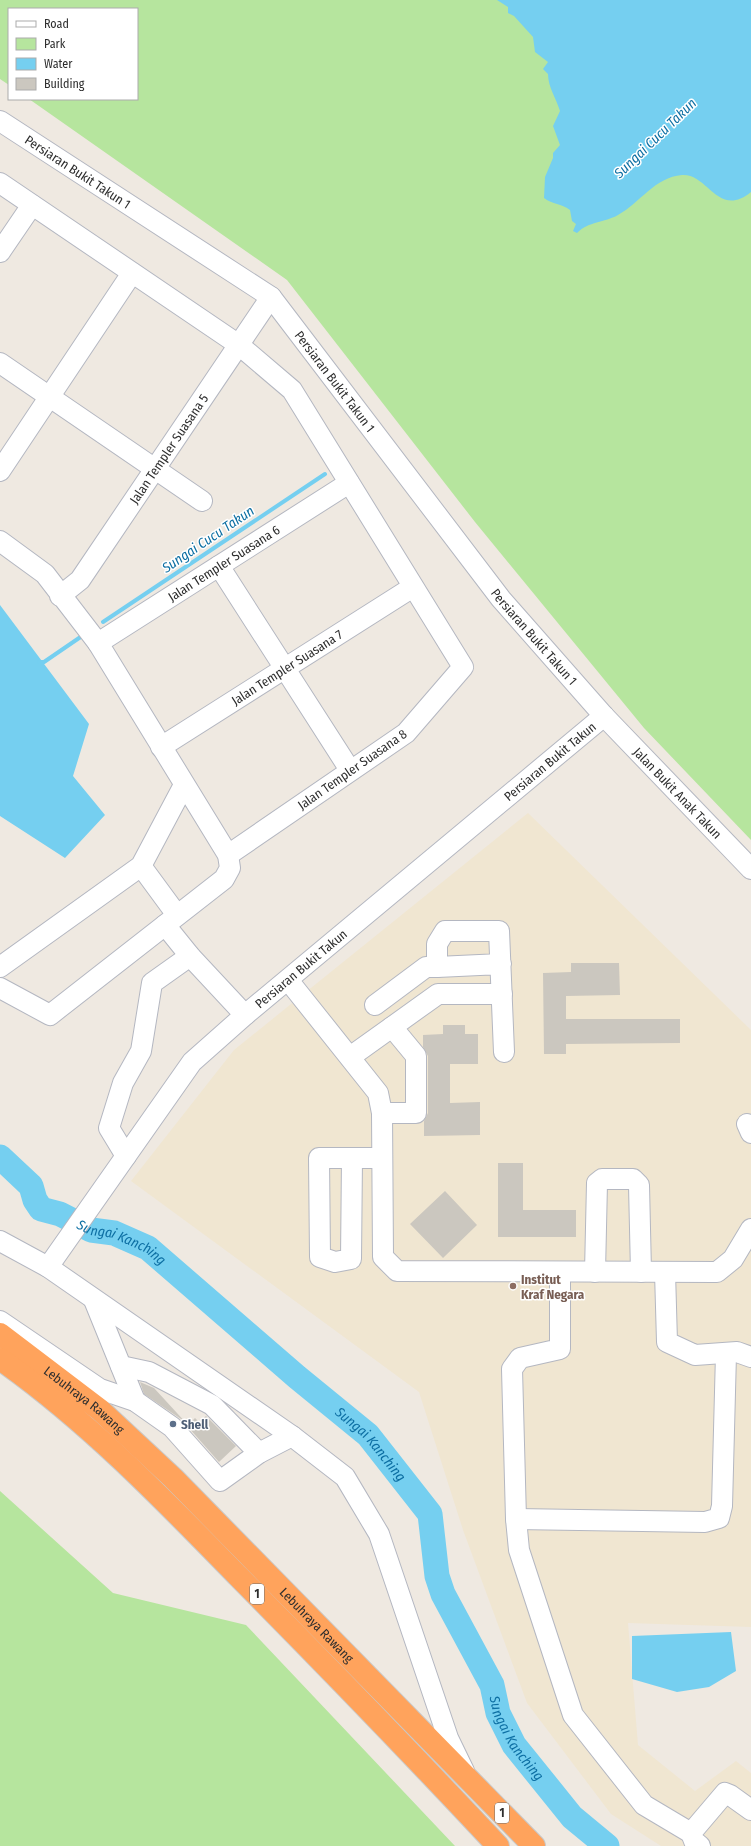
<svg xmlns="http://www.w3.org/2000/svg" width="751" height="1846" font-family="'Fira Sans Condensed',sans-serif">
<style>
.education{fill:#f0e6d1}
.green{fill:#b6e59e}
.water{fill:#75cff0}
.lines{fill:none;stroke-linecap:round;stroke-linejoin:round}
.stream{stroke:#75cff0;stroke-width:4}
.river{stroke:#75cff0;stroke-width:25}
.building{fill:#cbc7bf}
.minor-casing{stroke:#b4b7c1;stroke-width:22}
.highway-casing{stroke:#c9c9c9;stroke-width:24}
.minor{stroke:#fff;stroke-width:20}
.highway{stroke:#ffa35c;stroke-width:22}
.education-dot{fill:#8d6e63;stroke:#fff;stroke-width:1.5}
.service-dot{fill:#5c6f8a;stroke:#fff;stroke-width:1.5}
.labels{text-anchor:middle;stroke-width:3;stroke-linejoin:round;paint-order:stroke}
.shield{fill:#fff;stroke:#6d6d6d;stroke-width:1}
.shield-label{font-size:12px;font-weight:bold;fill:#2e2e2e}
.street-label{font-size:13px;fill:#2e2e2e;stroke:#fff}
.education-label{font-size:13px;font-weight:bold;fill:#785e54;stroke:#fff;text-anchor:start}
.service-label{font-size:13px;font-weight:bold;fill:#4e5e75;stroke:#fff;text-anchor:start}
.water-label{font-size:14px;font-style:italic;fill:#0d6fa3;stroke:#fff}
</style>
<rect width="100%" height="100%" fill="#efe9e1"/>
<path class="education" d="M528,813L751,1030V1627L628,1623L638,1745L695,1791L736,1761L751,1773V1846H661L611,1814L527,1703L463,1530L419,1392L131,1181L234,1050Z"/>
<path class="green" d="M0,0H751V840L644,728L475,522L287,280L29,99H137V9H9V85L0,79Z
M0,1491L113,1593L246,1625L455,1846H0Z"/>
<path class="water" d="M497,0H751V192C718,219 708,173 682,175C655,177 640,203 618,215C604,223 589,221 577,233L573,231L576,224L572,221L570,210C561,203 553,205 544,198L545,177L553,158V153L560,145L553,126L560,111C556,98 548,87 548,74L543,69L548,62L535,52L533,37L514,16L508,13V7Z
M0,605L89,724L73,776L105,815L65,858L0,816Z
M731,1632L736,1671L709,1687L677,1692L632,1679V1636Z"/>
<g class="lines">
<path class="stream" d="M103,622L325,474
M39,662H44L82,636"/>
<path class="river" id="s1" d="M0,1157L31,1186L35,1200L41,1209L60,1214L91,1230L114,1233L148,1248L297,1377L368,1435L430,1514L437,1576L443,1594L492,1685L498,1713L514,1745L572,1817L607,1846"/>
</g>
<path class="building" d="M571,963H619L620,995L566,996V1019H680V1043L566,1044V1054H544L543,973L571,972Z
M443,1025H465V1034H478V1064H450V1103L480,1102V1135L424,1136V1121L428,1113V1056L423,1047V1035L443,1034Z
M498,1163H523V1210H576V1237H498Z
M445,1191L477,1225L443,1258L410,1224Z
M140,1382L154,1388L188,1425L195,1418L199,1422L206,1416L236,1446L219,1462L181,1419L144,1394Z"/>
<g class="lines">
<g class="minor-casing">
<g id="minor">
<path id="s2" d="M0,121L271,297L501,599L604,716L751,869"/>
<path d="M0,183L239,345L292,390L463,667L406,733L228,855"/>
<path d="M0,252L32,205"/>
<path d="M0,363L202,501"/>
<path d="M0,471L132,273"/>
<path d="M0,541L45,574L98,643L228,855L230,868L224,879L50,1015L0,988"/>
<path d="M219,566L350,770"/>
<path id="s3" d="M60,596L80,580L271,297"/>
<path id="s4" d="M98,643L349,483"/>
<path id="s5" d="M161,747L413,587"/>
<path d="M141,866L177,915"/>
<path d="M165,925L190,956L245,1015"/>
<path d="M501,964L437,967V944L445,931H499L504,1052"/>
<path d="M0,967L141,866L184,785"/>
<path d="M288,980L378,1093L382,1113L383,1257L397,1271L717,1272L733,1259L751,1229"/>
<path d="M375,1005L426,967H437"/>
<path d="M350,1057L438,994H502"/>
<path d="M382,1113H416V1056L392,1027"/>
<path d="M747,1124L751,1133"/>
<path d="M126,1156L109,1128L123,1083L141,1051L152,983L190,956"/>
<path d="M352,1158L351,1259L335,1262L320,1257L319,1158H382"/>
<path d="M0,1241L48,1267L292,1436L345,1477L379,1534L448,1738L464,1771"/>
<path id="s6" d="M48,1267L192,1062L245,1015L604,716"/>
<path d="M560,1272V1349L520,1358L512,1369L516,1519L519,1550L573,1715L644,1805L691,1833"/>
<path d="M595,1272L597,1183L602,1179H633L639,1185L641,1272"/>
<path d="M665,1272L667,1342L695,1355L737,1352L751,1357"/>
<path d="M94,1300L135,1401"/>
<path d="M0,1321L100,1389L135,1401L172,1427L220,1481L259,1453L292,1436"/>
<path d="M121,1366L149,1372L212,1405L259,1453"/>
<path d="M516,1519L705,1522L719,1518L722,1506L726,1354"/>
<path d="M700,1846L694,1841L691,1833L725,1793L730,1795L751,1810"/>
</g>
</g>
<g class="highway-casing">
<g id="highway">
<path id="s7" d="M0,1334L100,1410L173,1478L534,1846"/>
<path d="M0,1359C88,1421 163,1499 238,1576C326,1665 413,1755 498,1846"/>
</g>
</g>
<use href="#minor" class="minor"/>
<use href="#highway" class="highway"/>
</g>
<circle class="education-dot" cx="513" cy="1286" r="4"/>
<circle class="service-dot" cx="173" cy="1424" r="4"/>
<g class="labels">
<g class="shield">
<rect x="250" y="1584" width="14" height="20" rx="3"/>
<rect x="495" y="1803" width="14" height="20" rx="3"/>
</g>
<g class="shield-label">
<text x="257" y="1598">1</text>
<text x="502" y="1817">1</text>
</g>
<g class="street-label">
<text dy="5" stroke="none"><textPath href="#s2" startOffset="93">Persiaran Bukit Takun 1</textPath></text>
<text dy="5" stroke="none"><textPath href="#s2" startOffset="429">Persiaran Bukit Takun 1</textPath></text>
<text dy="5" stroke="none"><textPath href="#s3" startOffset="184">Jalan Templer Suasana 5</textPath></text>
<text dy="5" stroke="none"><textPath href="#s4" startOffset="149">Jalan Templer Suasana 6</textPath></text>
<text dy="5" stroke="none"><textPath href="#s2" startOffset="753">Persiaran Bukit Takun 1</textPath></text>
<text dy="5" stroke="none"><textPath href="#s5" startOffset="149">Jalan Templer Suasana 7</textPath></text>
<text dy="5" stroke="none"><textPath href="#s6" startOffset="718">Persiaran Bukit Takun</textPath></text>
<text transform="translate(352 769) rotate(-35)" y="5">Jalan Templer Suasana 8</text>
<text dy="5" stroke="none"><textPath href="#s2" startOffset="965">Jalan Bukit Anak Takun</textPath></text>
<text dy="5" stroke="none"><textPath href="#s6" startOffset="394">Persiaran Bukit Takun</textPath></text>
<text dy="5" stroke="none"><textPath href="#s7" startOffset="107">Lebuhraya Rawang</textPath></text>
<text dy="5" stroke="none"><textPath href="#s7" startOffset="431">Lebuhraya Rawang</textPath></text>
</g>
<g class="education-label">
<text x="521" y="1284">Institut<tspan x="521" dy="15">Kraf Negara</tspan></text>
</g>
<g class="service-label">
<text x="181" y="1429">Shell</text>
</g>
<g class="water-label">
<text transform="translate(655 138) rotate(-44)" y="5">Sungai Cucu Takun</text>
<text transform="translate(208 539) rotate(-34)" y="5">Sungai Cucu Takun</text>
<text dy="5" stroke="none"><textPath href="#s1" startOffset="156">Sungai Kanching</textPath></text>
<text dy="5" stroke="none"><textPath href="#s1" startOffset="480">Sungai Kanching</textPath></text>
<text dy="5" stroke="none"><textPath href="#s1" startOffset="816">Sungai Kanching</textPath></text>
</g>
</g>
<rect x="8" y="8" width="130" height="92" fill="#ffffff" stroke="#ababab"/>
<rect x="16" y="21" width="20" height="6" fill="#ffffff" stroke="#ababab"/>
<text x="44" y="28" font-size="12" fill="#2e2e2e">Road</text>
<rect x="16" y="38" width="20" height="12" fill="#b6e59e" stroke="#ababab"/>
<text x="44" y="48" font-size="12" fill="#2e2e2e">Park</text>
<rect x="16" y="58" width="20" height="12" fill="#75cff0" stroke="#ababab"/>
<text x="44" y="68" font-size="12" fill="#2e2e2e">Water</text>
<rect x="16" y="78" width="20" height="12" fill="#cbc7bf" stroke="#ababab"/>
<text x="44" y="88" font-size="12" fill="#2e2e2e">Building</text>
</svg>
